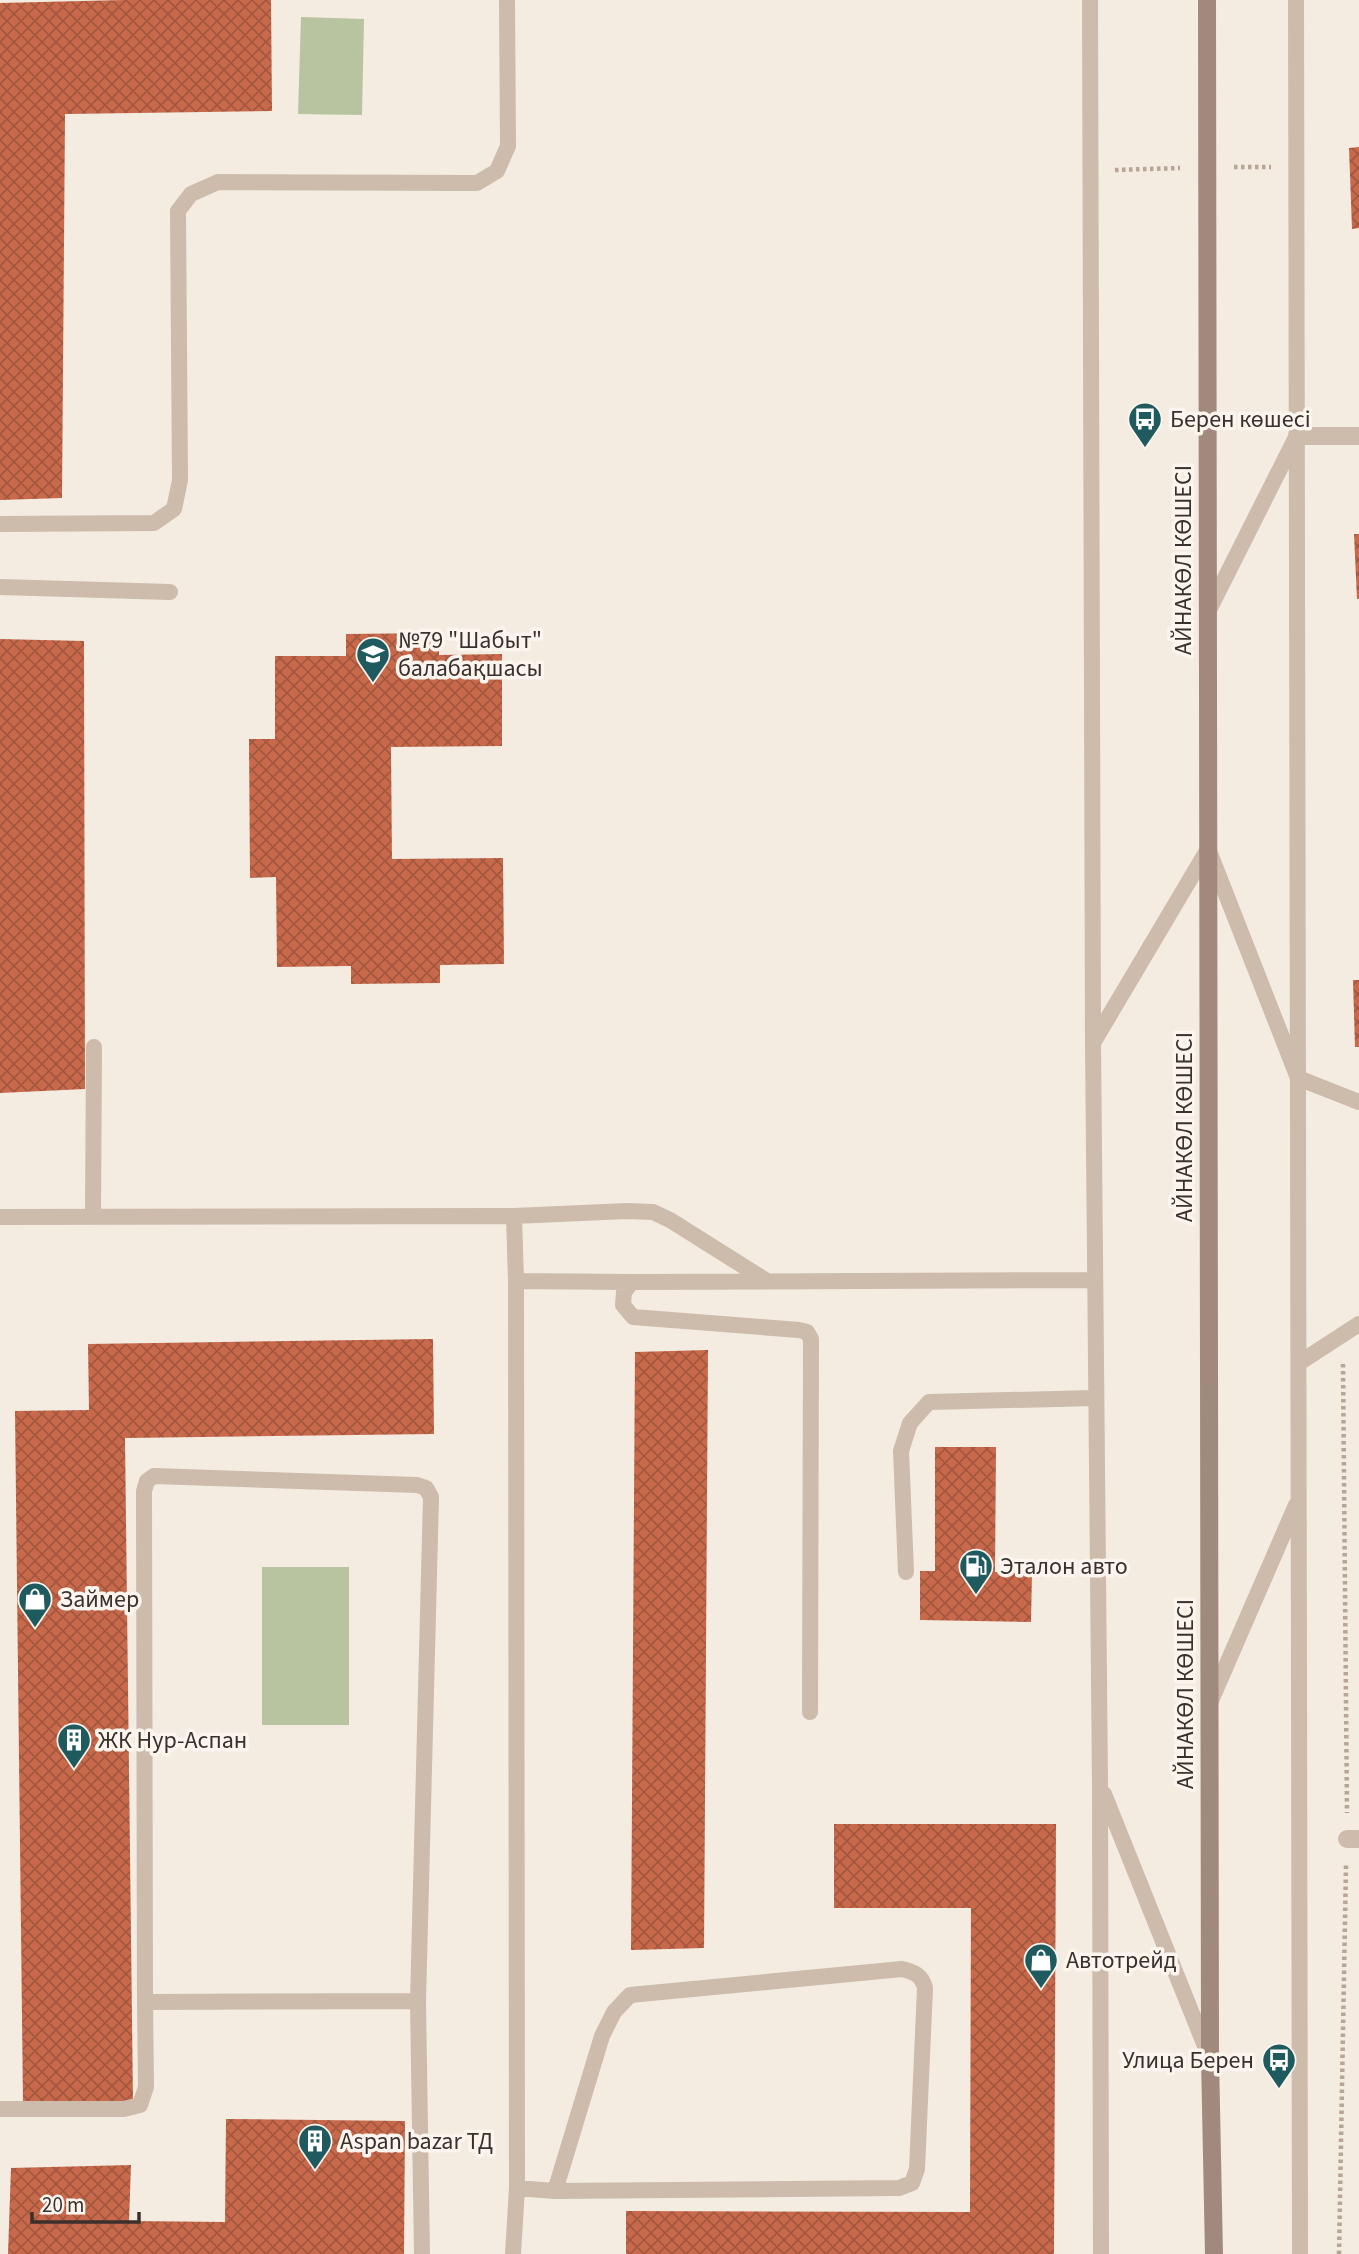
<svg xmlns="http://www.w3.org/2000/svg" width="1359" height="2254" font-family="'Source Sans 3',sans-serif">
<style>
.pitch{fill:#b8c4a0}
.building{fill:url(#building-cross-hatch)}
.lines{fill:none;stroke-linecap:round;stroke-linejoin:round}
.path{stroke:#b9a596;stroke-width:4.5;stroke-dasharray:3.5 3.5;stroke-linecap:butt}
.lane{stroke:#cdbbac;stroke-width:16}
.street{stroke:#cdbbac;stroke-width:18}
.secondary{stroke:#a18a7d;stroke-width:18}
.labels{text-anchor:middle;stroke-width:7;stroke-linejoin:round;paint-order:stroke}
.poi-label{font-size:24px;fill:#3b302b;stroke:#fbf5ee;text-anchor:start}
.street-label{font-size:24px;fill:#3b302b;stroke:#fbf5ee}
</style>
<defs>
<pattern id="building-cross-hatch" width="8" height="8" patternUnits="userSpaceOnUse" patternTransform="scale(1.75)"><rect width="8" height="8" fill="#c8694b"/><path d="M0 0l8 8M0 8l8-8" fill="none" stroke="#a4573f"/></pattern>
</defs>
<rect width="100%" height="100%" fill="#f4ebe1"/>
<path class="pitch" d="M301,17L364,19L362,115L298,114Z
M262,1567H349V1725H262Z"/>
<path class="building" d="M124,0H271L272,111L65,114L62,498L0,500V3Z
M1359,147V228L1352,229L1349,148Z
M1354,534H1359V599H1357Z
M439,633V655L502,654V746L391,747L392,859L503,858L504,964L440,965V983L351,984V966L277,967L276,877L250,878L249,739H275V656H346V634Z
M0,639L84,641L85,1089L0,1093Z
M1353,980H1359V1047H1355Z
M433,1339L434,1434L125,1438L133,2101L23,2103L15,1411L89,1410L88,1344Z
M708,1350L704,1948L631,1950L635,1352Z
M935,1447H996L995,1572L1032,1573L1031,1622L920,1620V1571H935Z
M834,1824H1056L1054,2254H626V2211L970,2212L971,1908H834Z
M226,2119L405,2121L404,2254H8L11,2168L131,2165L129,2221L225,2222Z"/>
<g class="lines">
<path class="path" d="M1234,167H1271
M1115,170L1180,168
M1343,1364L1347,1813
M1339,2254L1346,1864"/>
<path class="lane" d="M1090,0L1093,1041
M1296,0L1300,2254
M0,524L154,523L174,509L180,480L178,211L191,194L218,182L477,183L497,171L508,146L507,0
M0,587L170,592
M1208,612L1295,439
M1209,851L1298,1078L1359,1102
M93,1216L94,1047
M0,1217L514,1216L627,1211L653,1212L670,1220L767,1281
M516,1281L632,1282L1095,1280
M632,1282L624,1292L623,1305L633,1317L799,1330L807,1332L811,1339L810,1712
M1299,1363L1359,1324
M906,1572L901,1451L910,1423L929,1402L1096,1398
M1210,1703L1296,1505
M1104,1794L1209,2056
M418,2001L145,2002L144,1491L147,1481L154,1476L417,1485L426,1488L431,1497L418,2001L422,2254
M0,2109H124L140,2105L146,2087L145,2002
M517,2188L555,2191L899,2188L912,2183L917,2169L925,1988C922,1975 914,1972 902,1969L630,1995L614,2012L602,2036L555,2191
M513,2254L517,2188L516,1281L514,1216
M1101,2254L1100,1785L1093,1043L1208,849"/>
<path class="street" d="M1297,436H1359
M1347,1839H1359"/>
<path class="secondary" d="M1207,0L1210,2058L1214,2254"/>
</g>
<defs>
<g id="bus-pin" transform="scale(1.75)"><path d="M0 17L-7.5 6A9.5 9.5 0 1 1 7.5 6Z" fill="#1f5a5e" stroke="#fbf5ee"/><path d="M-5-6H5V4H4V6H2V4H-2V6H-4V4H-5ZM-3.5-4V0h7V-4ZM-3.5 1.2v1.5H-2V1.2ZM2 1.2v1.5H3.5V1.2Z" fill="#fff"/></g>
<g id="school-pin" transform="scale(1.75)"><path d="M0 17L-7.5 6A9.5 9.5 0 1 1 7.5 6Z" fill="#1f5a5e" stroke="#fbf5ee"/><path d="M0-5L7-2L0 1L-7-2ZM-4 1L0 2.5L4 1V4Q0 6-4 4Z" fill="#fff"/></g>
<g id="fuel-pin" transform="scale(1.75)"><path d="M0 17L-7.5 6A9.5 9.5 0 1 1 7.5 6Z" fill="#1f5a5e" stroke="#fbf5ee"/><path d="M-5.5-6h7V0h2V4h1.3V-2.5L3-4.5l.8-.8L6-3V5H2.5V1h-1V6h-7ZM-4.2-4.7v3.2H.2V-4.7Z" fill="#fff"/></g>
<g id="shop-pin" transform="scale(1.75)"><path d="M0 17L-7.5 6A9.5 9.5 0 1 1 7.5 6Z" fill="#1f5a5e" stroke="#fbf5ee"/><path d="M-5-2.5h2.3a2.7 3.5 0 0 1 5.4 0H5L5.5 6h-11ZM-1.5-2.5h3a1.5 2.3 0 0 0-3 0Z" fill="#fff"/></g>
<g id="building-pin" transform="scale(1.75)"><path d="M0 17L-7.5 6A9.5 9.5 0 1 1 7.5 6Z" fill="#1f5a5e" stroke="#fbf5ee"/><path d="M-4-6H4V6H1V3H-1V6H-4ZM-2.5-4.3h1.7v1.8h-1.7ZM.8-4.3h1.7v1.8H.8ZM-2.5-1h1.7V.8h-1.7ZM.8-1h1.7V.8H.8Z" fill="#fff"/></g>
</defs>
<g fill-rule="evenodd">
<use href="#bus-pin" x="1145" y="419"/>
<use href="#school-pin" x="373" y="654"/>
<use href="#fuel-pin" x="976" y="1566"/>
<use href="#shop-pin" x="35" y="1599"/>
<use href="#building-pin" x="74" y="1740"/>
<use href="#shop-pin" x="1041" y="1960"/>
<use href="#bus-pin" x="1279" y="2060"/>
<use href="#building-pin" x="315" y="2141"/>
</g>
<g class="labels">
<g class="poi-label">
<text x="1170" y="427">Берен көшесі</text>
<text x="398" y="648">№79 "Шабыт"<tspan x="398" dy="28">балабақшасы</tspan></text>
<text x="1000" y="1574">Эталон авто</text>
<text x="60" y="1607">Займер</text>
<text x="98" y="1748">ЖК Нур-Аспан</text>
<text x="1066" y="1968">Автотрейд</text>
<text x="1254" y="2068" text-anchor="end">Улица Берен</text>
<text x="340" y="2149">Aspan bazar ТД</text>
</g>
<g class="street-label">
<text transform="translate(1183 560) rotate(-90)" y="8">АЙНАКӨЛ КӨШЕСІ</text>
<text transform="translate(1184 1127) rotate(-90)" y="8">АЙНАКӨЛ КӨШЕСІ</text>
<text transform="translate(1185 1694) rotate(-90)" y="8">АЙНАКӨЛ КӨШЕСІ</text>
</g>
</g>
<path d="M32 2212v10h107v-10" fill="none" stroke="#3b302b" stroke-width="3.5"/>
<text x="42" y="2212" font-size="21" fill="#3b302b" stroke="#fbf5ee" stroke-width="5" paint-order="stroke">20 m</text>
</svg>
